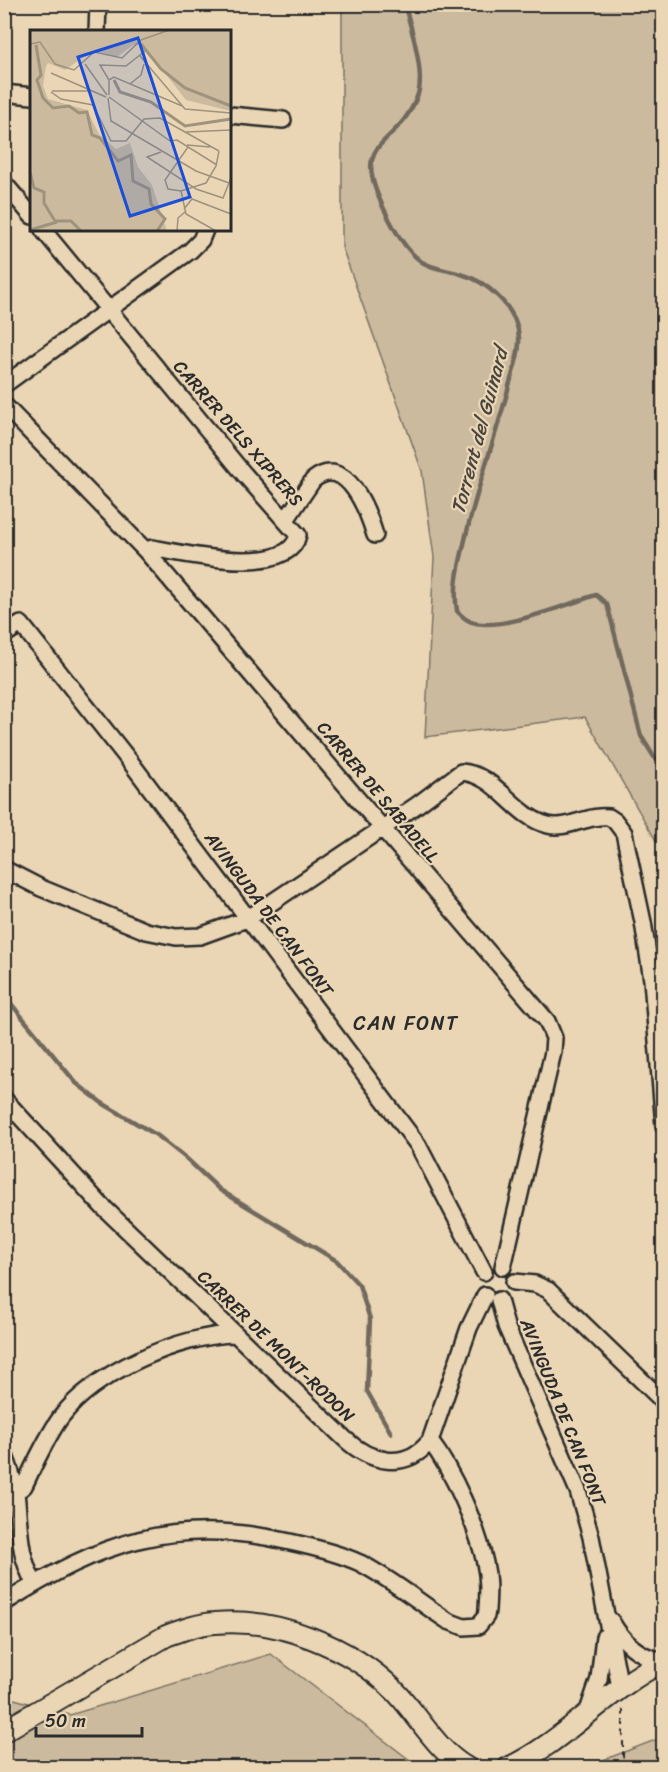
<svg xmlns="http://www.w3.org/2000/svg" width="668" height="1772" font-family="Sriracha,sans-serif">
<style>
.green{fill:#cbba9e;stroke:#7b7264;stroke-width:1.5}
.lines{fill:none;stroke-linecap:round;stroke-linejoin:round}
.stream{stroke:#71695d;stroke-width:4.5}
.minor-casing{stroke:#2b2b2b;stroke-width:20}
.tertiary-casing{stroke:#2b2b2b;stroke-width:24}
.path{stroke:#2b2b2b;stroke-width:2;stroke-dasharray:6 4.5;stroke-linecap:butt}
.minor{stroke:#ead6b4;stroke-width:15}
.tertiary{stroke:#ead6b4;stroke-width:20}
.labels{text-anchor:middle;stroke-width:4.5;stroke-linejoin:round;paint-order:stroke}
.street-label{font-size:18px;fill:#2b2b2b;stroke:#ead6b4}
.water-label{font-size:20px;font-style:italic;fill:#484540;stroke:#ead6b4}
.neighbourhood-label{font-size:20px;letter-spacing:1.5px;fill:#2b2b2b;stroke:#ead6b4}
.inset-river{fill:none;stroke:#9f937e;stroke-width:3}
.inset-road{fill:none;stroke:#9e927d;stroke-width:1.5}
.view{fill:#1d4ed8;fill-opacity:0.15;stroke:#1d4ed8;stroke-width:3}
.inset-edge{fill:none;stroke:#2b2b2b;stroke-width:3}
</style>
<rect width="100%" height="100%" fill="#ead6b4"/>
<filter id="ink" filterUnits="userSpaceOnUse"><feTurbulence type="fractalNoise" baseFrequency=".0167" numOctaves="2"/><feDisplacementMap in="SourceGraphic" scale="12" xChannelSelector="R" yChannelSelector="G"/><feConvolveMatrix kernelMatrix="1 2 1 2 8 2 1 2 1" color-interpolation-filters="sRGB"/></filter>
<g filter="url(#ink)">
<path class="green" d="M342,5H663V853L585,717L425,737L434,557L422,471L342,247Z
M271,1654L419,1767H5L4,1696L70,1715Z
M663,1737V1767H585Z"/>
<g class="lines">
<path class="stream" d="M404,4C411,26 425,72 418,94C397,152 347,135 385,211C394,229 405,250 422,262C433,269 448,270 461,274C487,281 518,309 519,338C520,354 513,371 509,386C495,439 476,490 464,544C459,566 453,588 457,611C461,615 465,620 472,622C500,632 567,604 596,595L607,604L641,736L664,773
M4,995L76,1083L102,1103L158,1136L187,1159L220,1190L337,1261L359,1285L370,1319L367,1391L391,1433"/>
<g class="minor-casing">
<path id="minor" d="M97,32L98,4
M4,93L32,96
M230,115L283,120
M4,183L32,216
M43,230L244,474L298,535C289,578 185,554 153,548L145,550
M4,385L190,251L201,240L205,230
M4,405L145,550L547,1021L554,1038L553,1052L503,1267
M286,520L313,480C347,453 368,512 375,535
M4,635L21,624L132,764L418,1145L484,1272
M4,869L41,888L146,931L176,937L200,936L247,919L417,805L461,772C497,774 514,817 548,825C568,830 588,814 609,817L615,821L624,833L643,922L652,980L664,1126
M4,1099L102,1206L345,1439C370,1462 405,1472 430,1441L469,1328L485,1295
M514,1282L535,1284L548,1290L664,1402
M499,1300L506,1326L578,1491L591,1537L620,1687
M4,1453C9,1466 14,1480 16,1493C20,1525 18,1556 35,1584
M16,1492L24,1486C35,1463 46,1438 61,1417C95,1372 180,1335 235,1334
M4,1603C100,1542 176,1515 290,1542C313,1547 338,1553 360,1563C391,1579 419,1602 448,1621L464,1627L478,1626L486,1616L487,1610C488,1594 489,1579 485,1563C477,1526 453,1471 430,1441
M611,1621C623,1642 638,1656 662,1661
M588,1711L599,1679L604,1637"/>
</g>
<g class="tertiary-casing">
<path id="tertiary" d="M4,1731L166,1636C182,1630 198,1624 215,1623C277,1617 351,1647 395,1691C419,1716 436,1750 467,1768
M508,1768C564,1742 607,1689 664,1661"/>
</g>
<path class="path" d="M623,1768V1708
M656,1768L664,1755"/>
<use href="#minor" class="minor"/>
<use href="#tertiary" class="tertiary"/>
</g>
</g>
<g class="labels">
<g class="street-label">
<text transform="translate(238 433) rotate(49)" y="6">CARRER DELS XIPRERS</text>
<text transform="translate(378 792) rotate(50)" y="6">CARRER DE SABADELL</text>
<text transform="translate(269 914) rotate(53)" y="6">AVINGUDA DE CAN FONT</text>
<text transform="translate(276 1346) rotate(44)" y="6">CARRER DE MONT-RODON</text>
<text transform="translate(563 1412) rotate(68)" y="6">AVINGUDA DE CAN FONT</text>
</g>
<g class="water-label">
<text transform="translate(479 431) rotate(-75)" y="7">Torrent del Guinard</text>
</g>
<g class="neighbourhood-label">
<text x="406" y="1030">CAN FONT</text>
</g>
</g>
<g transform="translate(30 30)">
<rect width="201" height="201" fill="#ead6b4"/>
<path d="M0,0H201V81L156,70L113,15H103L87,27L62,21L35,40L18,33L16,36L13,56L18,69L57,80L69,104L86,119L100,113L108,137L122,155L137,201H0Z" fill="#cbba9e"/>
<path class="inset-river" d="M111,14L131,39L155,58L201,76M6,15L11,45L7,50L13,68L23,78L39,76L49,83L57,82L62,105L70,108L88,131L101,125L103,151L119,159L121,174L135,189L127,201M84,50L90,62L121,72L155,96L201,89M0,142L4,158L14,162V173L25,191H41L51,201M0,200L27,192"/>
<path class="inset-road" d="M0,14L10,12L25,34L44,40L64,22L92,28L111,10L139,0M110,26L155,79L201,83M55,34L77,65M21,43L76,67M79,50L70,35L96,36L115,21M100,54L111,45L114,34M22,61H59M21,62L31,69L63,75L81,111H96L114,89L130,88L189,121M79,65V50L84,47L152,76M79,67L140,111L147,110L187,135M78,68L81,91L166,141L199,153M156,102L201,100M157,115L180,117M158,117L135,150L138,159L151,161L176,153L186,136L189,121M131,122L117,127L166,159L193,168L201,148M151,161L156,184L186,201M154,179L162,169L201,184M147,201L148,188L155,182"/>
<path class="view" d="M108,8L160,167L100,186L48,27Z"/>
<rect width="201" height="201" class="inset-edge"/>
</g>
<rect width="668" height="1772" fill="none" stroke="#ead6b4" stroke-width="24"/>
<rect x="12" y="12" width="644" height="1748" fill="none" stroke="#2b2b2b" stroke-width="2" filter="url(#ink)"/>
<path d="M36 1727v9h106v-9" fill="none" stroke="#2b2b2b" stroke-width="3"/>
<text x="45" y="1727" font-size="18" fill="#2b2b2b" stroke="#ead6b4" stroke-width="4.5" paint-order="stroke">50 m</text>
</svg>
